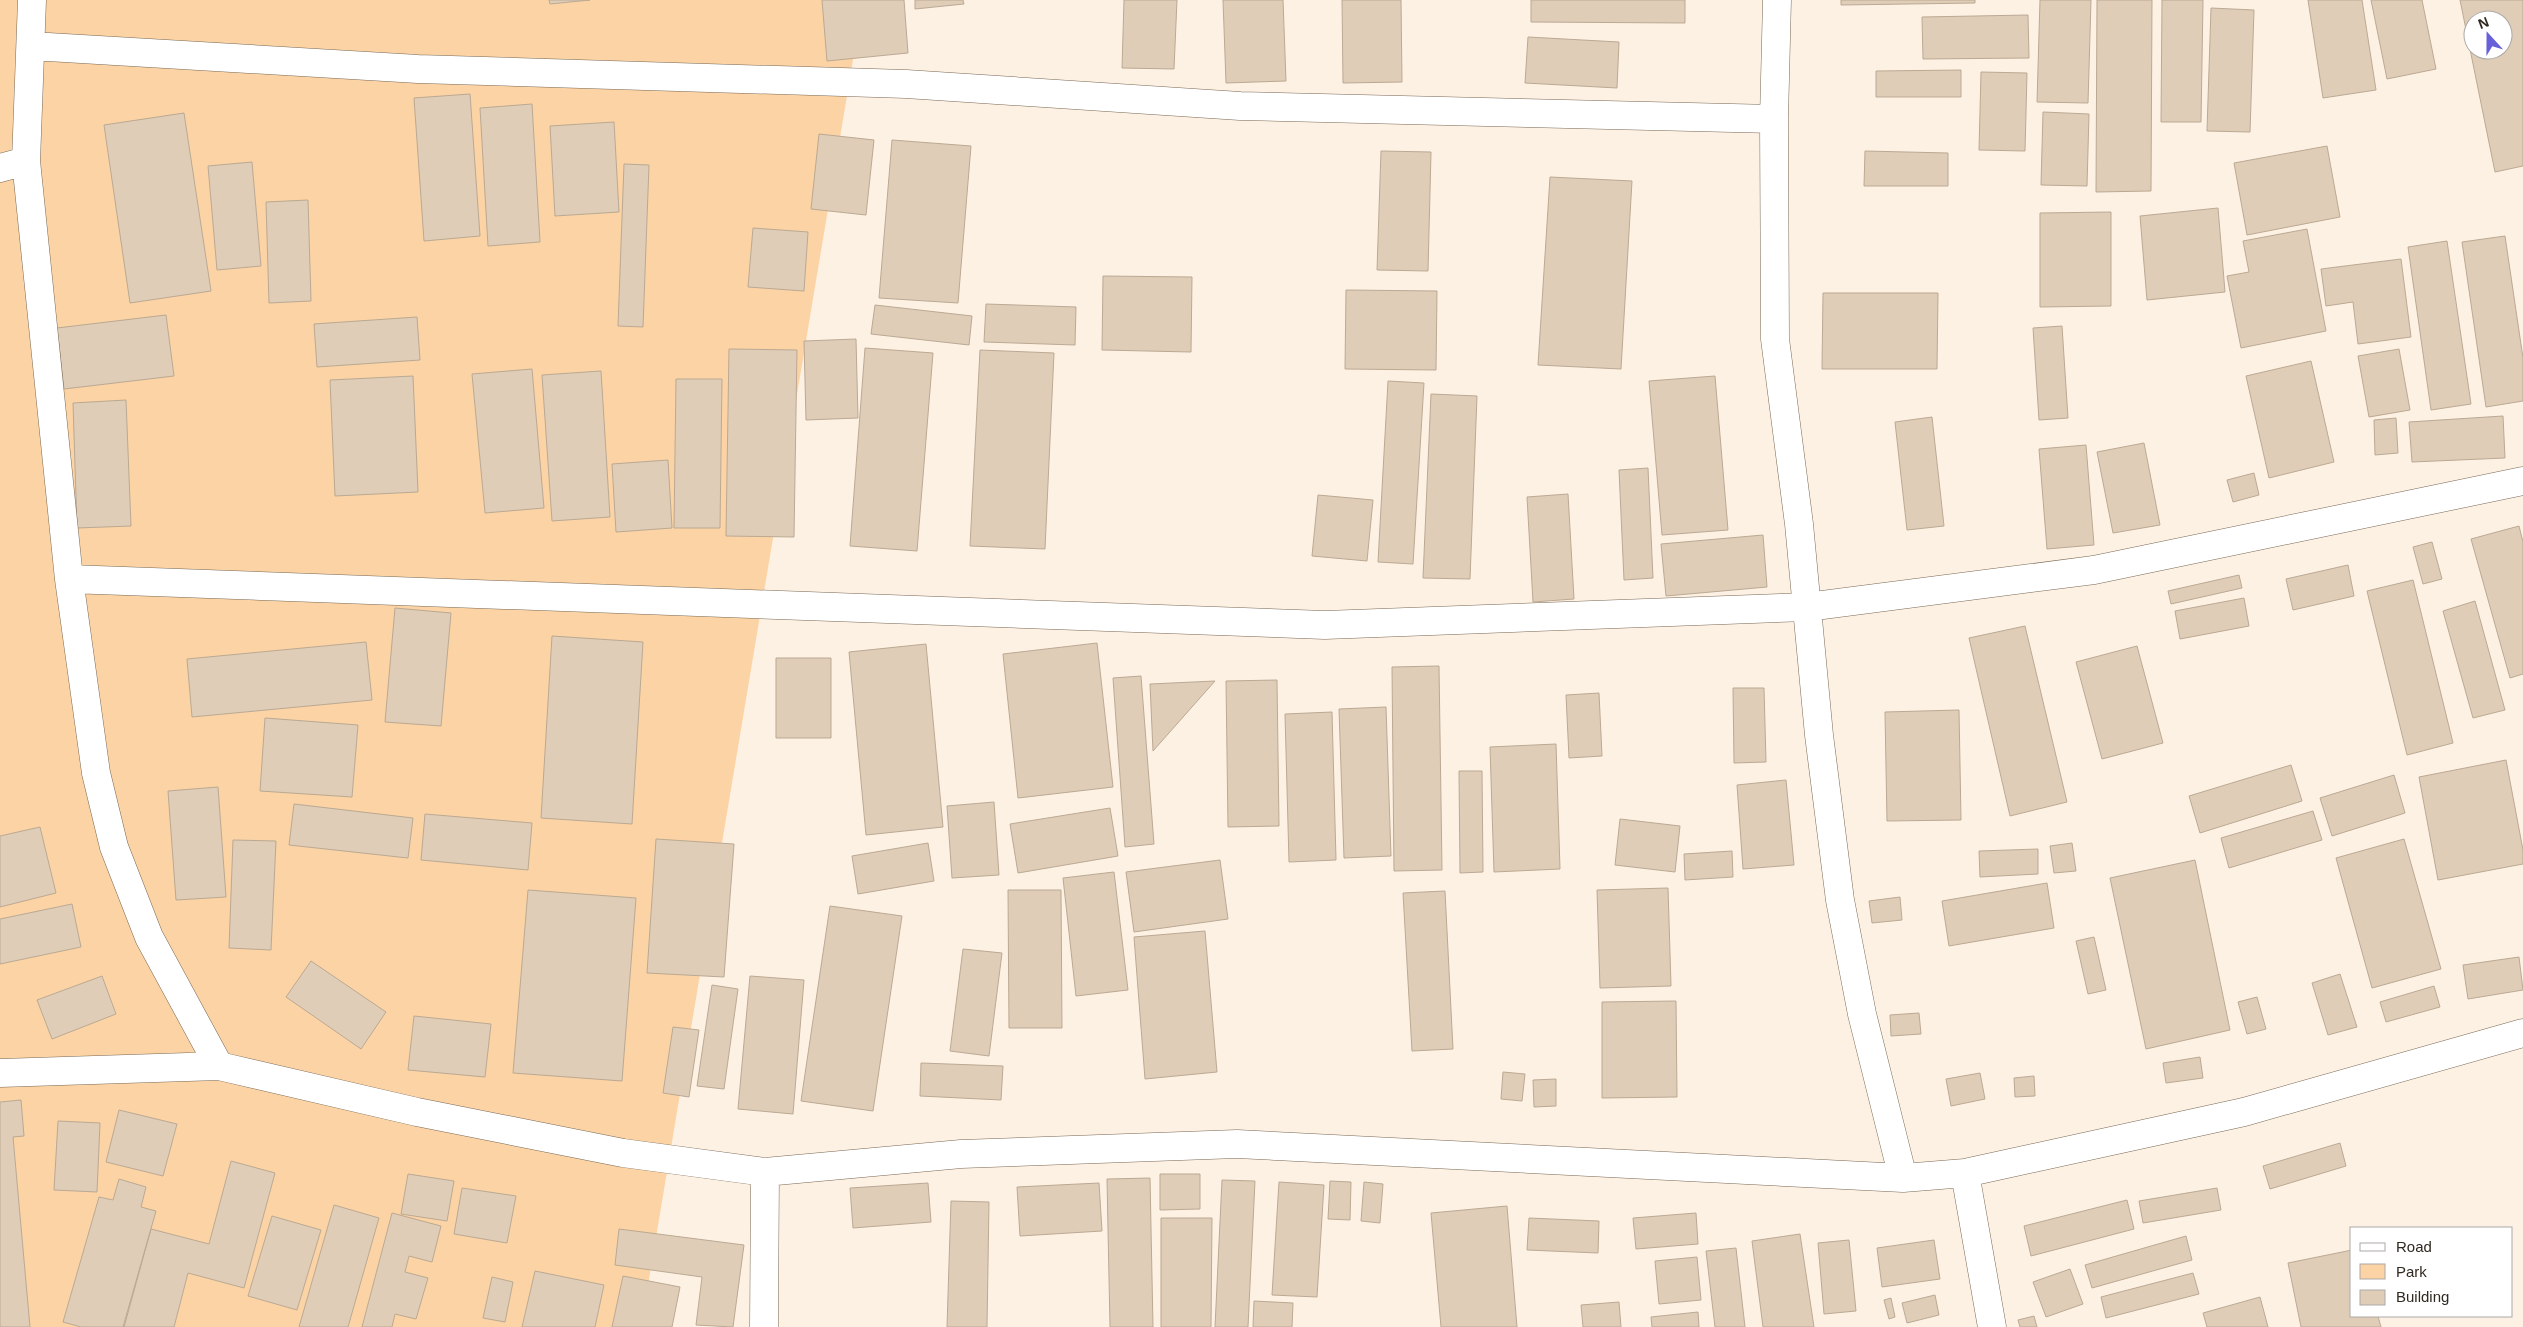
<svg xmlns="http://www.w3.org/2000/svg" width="2523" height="1327" font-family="Arial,sans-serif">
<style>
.green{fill:#fbd3a4}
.building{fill:#dfcdb7;stroke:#bba993;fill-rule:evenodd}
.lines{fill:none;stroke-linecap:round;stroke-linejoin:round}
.minor-casing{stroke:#7a6955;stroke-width:29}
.minor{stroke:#fff;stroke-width:28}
</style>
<rect width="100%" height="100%" fill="#fdf1e4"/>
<path class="green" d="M0,0H863L641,1327H0Z"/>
<path class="building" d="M549,0H590L550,4Z
M822,0H904L908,53L827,61Z
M915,0H963L964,4L915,9Z
M1124,0H1177L1174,69L1122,68Z
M1223,0H1283L1286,81L1226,83Z
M1342,0H1401L1402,82L1343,83Z
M1531,0H1685V23L1531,22Z
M1841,0H1975V3L1841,5Z
M2040,0H2091L2088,103L2037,102Z
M2097,0H2152L2151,191L2096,192Z
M2162,0H2203L2201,122H2161Z
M2308,0H2362L2376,90L2323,98Z
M2371,0H2422L2436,69L2387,79Z
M2460,0H2523V166L2495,172ZM2473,20H2503V50H2473Z
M2211,8L2254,10L2250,132L2207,131Z
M2028,15L2029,58L1923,59L1922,17Z
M1528,37L1619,42L1617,88L1525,83Z
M1961,70V97H1876V71Z
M1981,72L2027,73L2025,151L1979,150Z
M470,94L480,236L424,241L414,98Z
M532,104L540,242L488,246L480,108Z
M2043,112L2089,114L2087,186L2041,185Z
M184,113L211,291L130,303L104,125Z
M614,122L619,212L555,216L550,126Z
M819,134L874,140L866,215L811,209Z
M892,140L971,146L958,303L879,298Z
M2327,146L2340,217L2247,235L2234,163Z
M1381,151L1431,152L1428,271L1377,270Z
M1865,151L1948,153V186H1864Z
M252,162L261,266L217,270L208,166Z
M624,164L649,165L643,327L618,326Z
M1550,177L1632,181L1621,369L1538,365Z
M308,200L311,301L269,303L266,202Z
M2218,208L2225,292L2147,300L2140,216Z
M2111,212V306L2040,307V213Z
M753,228L808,232L804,291L748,287Z
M2307,229L2326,331L2241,348L2227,276L2249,272L2243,241Z
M2505,236L2523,358V401L2486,407L2462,242Z
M2447,241L2471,404L2431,410L2408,247Z
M2401,259L2411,337L2358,344L2353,302L2326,306L2321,269Z
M1103,276L1192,277L1191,352L1102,350Z
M1346,290L1437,291L1436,370L1345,369Z
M1823,293H1938L1937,369H1822Z
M986,304L1076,307L1075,345L984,342Z
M875,305L972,316L969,345L871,334Z
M166,315L174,376L64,389L57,328Z
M417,317L420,360L317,367L314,324Z
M2062,326L2068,418L2039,420L2033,328Z
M856,339L858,418L806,420L804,341Z
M865,348L933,353L917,551L850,546Z
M729,349L797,350L794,537L726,536Z
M2399,349L2410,410L2369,417L2358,356Z
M980,350L1054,353L1045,549L970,546Z
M2311,361L2334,462L2269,478L2246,376Z
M532,369L544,508L485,513L472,374Z
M601,371L610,517L552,521L542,375Z
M413,376L418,492L335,496L330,380Z
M1715,376L1728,530L1662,535L1649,381Z
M676,379H722L720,528H674Z
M1388,381L1424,383L1413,564L1378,562Z
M1431,394L1477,396L1470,579L1423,578Z
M126,400L131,526L77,528L73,403Z
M2503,416L2505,458L2412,462L2409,422Z
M1932,417L1944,526L1907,530L1895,422Z
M2396,418L2398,453L2375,455L2374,420Z
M2144,443L2160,525L2113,533L2097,452Z
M2086,445L2094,545L2047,549L2039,449Z
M668,460L672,528L616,532L612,464Z
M1648,468L1653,578L1624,580L1619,470Z
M2254,473L2259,495L2233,502L2227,480Z
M1568,494L1574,599L1533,602L1527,497Z
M1318,495L1373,500L1367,561L1312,556Z
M2519,526L2523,542V674L2510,678L2471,539Z
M1763,535L1767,587L1666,596L1661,544Z
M2432,542L2442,579L2423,584L2413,547Z
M2348,565L2354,596L2293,610L2286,579Z
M2239,575L2242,588L2171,604L2168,591Z
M2413,580L2453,743L2407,755L2367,591Z
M2244,598L2249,626L2180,639L2175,611Z
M2475,601L2505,710L2473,718L2443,611Z
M395,608L451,613L441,726L385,722Z
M2025,626L2067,802L2010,816L1969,638Z
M552,636L643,642L632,824L541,818Z
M366,642L372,700L192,717L187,659Z
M1097,643L1113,787L1018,798L1003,654Z
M926,644L943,827L866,835L849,652Z
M2137,646L2163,743L2102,759L2076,662Z
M776,658H831V738H776Z
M1439,666L1442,870L1394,871L1392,667Z
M1141,676L1154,844L1125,847L1113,678Z
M1277,680L1279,826L1228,827L1226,681Z
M1215,681L1153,751L1150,684Z
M1733,688H1764L1766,762L1734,763Z
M1599,693L1602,756L1569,758L1566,695Z
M1386,707L1391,856L1344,858L1339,709Z
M1959,710L1961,820L1887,821L1885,712Z
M1332,712L1336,860L1289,862L1285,714Z
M265,718L358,725L352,797L260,791Z
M1556,744L1560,869L1494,872L1490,747Z
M2506,760L2523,850V864L2438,880L2419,777Z
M2291,765L2302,801L2200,833L2189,796Z
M1459,771H1482L1483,872L1460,873Z
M2394,775L2405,813L2332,836L2320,798Z
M1786,780L1794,865L1743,869L1737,785Z
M218,787L226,897L176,900L168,791Z
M994,802L999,875L952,878L947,806Z
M294,804L413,818L408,858L289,845Z
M1110,808L1118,856L1018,873L1010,824Z
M2313,811L2322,840L2229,868L2221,838Z
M425,814L532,823L528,870L421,860Z
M1620,819L1680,826L1675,872L1615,865Z
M40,827L56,893L0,907V836Z
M656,839L734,844L724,977L647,973Z
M2404,839L2441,969L2372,988L2336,858Z
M233,840L276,841L271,950L229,948Z
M928,843L934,881L858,894L852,856Z
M2072,843L2076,871L2054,873L2050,846Z
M2038,849V874L1980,877L1979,851Z
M1732,851L1733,877L1685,880L1684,854Z
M1220,860L1228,919L1134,932L1126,872Z
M2195,860L2230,1030L2146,1049L2110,878Z
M1114,872L1128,990L1076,996L1063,878Z
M2047,883L2054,928L1949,946L1942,901Z
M1668,888L1671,986L1600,988L1597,890Z
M528,890L636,898L622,1081L513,1073Z
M1008,890H1061L1062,1028H1009Z
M1445,891L1453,1049L1412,1051L1403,893Z
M1900,897L1902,920L1872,923L1869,901Z
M72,904L81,947L0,964V919Z
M830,906L902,916L873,1111L801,1101Z
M1205,931L1217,1072L1145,1079L1134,937Z
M2094,937L2106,990L2088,994L2076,941Z
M963,949L1002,953L989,1056L950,1051Z
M2519,957L2523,990L2468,999L2463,965Z
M311,961L386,1012L361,1049L286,997Z
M2340,974L2357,1027L2328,1035L2312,983Z
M102,976L116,1014L52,1039L37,1000Z
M750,976L804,980L793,1114L738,1109Z
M712,985L738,989L724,1089L697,1086Z
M2434,986L2440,1007L2386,1022L2380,1002Z
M2257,997L2266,1029L2247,1034L2238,1002Z
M1676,1001L1677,1097L1602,1098V1002Z
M1919,1013L1921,1034L1891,1036L1890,1015Z
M414,1016L491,1024L485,1077L408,1070Z
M673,1027L699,1030L689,1097L663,1093Z
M2200,1057L2203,1078L2166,1083L2163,1063Z
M921,1063L1003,1066L1001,1100L920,1096Z
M1503,1072L1525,1074L1522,1101L1501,1099Z
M1980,1073L1985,1099L1951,1106L1946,1079Z
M2034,1076L2035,1096L2015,1097L2014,1078Z
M1556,1079V1106L1534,1107L1533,1080Z
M21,1100L24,1136L13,1137L30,1327H0V1102Z
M119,1110L177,1124L163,1176L106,1162Z
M58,1121L100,1123L97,1192L54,1190Z
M2340,1143L2346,1166L2270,1189L2263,1166Z
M231,1161L275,1173L244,1288L188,1273L174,1327H124L151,1229L209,1244Z
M408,1174L454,1181L447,1221L401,1214Z
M1160,1174H1200V1209L1160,1210Z
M1150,1178L1153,1327H1110L1107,1179Z
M119,1179L146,1187L141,1207L156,1211L123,1327H81L63,1322L99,1197L113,1200Z
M1222,1180L1255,1181L1248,1327H1215Z
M1330,1181L1351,1182L1350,1220L1328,1219Z
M1279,1182L1324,1185L1317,1297L1272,1295Z
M1364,1182L1383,1184L1380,1223L1361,1221Z
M928,1183L931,1222L853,1228L850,1188Z
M1099,1183L1102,1231L1020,1236L1017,1187Z
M462,1188L516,1196L507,1243L454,1234Z
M2217,1188L2221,1210L2143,1223L2139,1201Z
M2127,1200L2134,1229L2031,1256L2024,1226Z
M951,1201L989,1202L987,1327H947Z
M334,1205L379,1218L348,1327H299Z
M1507,1206L1517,1327H1441L1431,1213Z
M392,1213L441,1226L432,1262L409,1256L405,1272L428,1278L416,1319L395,1314L392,1327H362Z
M1696,1213L1698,1244L1636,1249L1633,1218Z
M272,1216L321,1230L297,1310L248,1296Z
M1161,1218H1212L1211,1327H1161Z
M1529,1218L1599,1221L1598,1253L1527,1250Z
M619,1229L744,1245L733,1327L696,1325L702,1277L615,1265Z
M1800,1234L1814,1327H1763L1752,1241Z
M2186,1236L2192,1260L2092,1288L2085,1265Z
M1849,1240L1856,1311L1824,1314L1818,1243Z
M1934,1240L1940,1279L1882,1287L1877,1248Z
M1736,1248L1745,1327H1715L1706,1251Z
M2352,1250V1316H2378L2381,1327H2301L2288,1263Z
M1697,1257L1701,1300L1659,1304L1655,1261Z
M2070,1269L2083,1304L2046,1317L2033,1282Z
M535,1271L604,1285L595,1327H522Z
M2193,1273L2199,1294L2106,1318L2101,1297Z
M623,1276L680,1287L672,1327H612Z
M492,1277L513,1282L505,1322L483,1318Z
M1935,1295L1939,1315L1907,1323L1902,1303Z
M2260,1297L2268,1327H2207L2203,1313Z
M1891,1298L1895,1317L1889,1319L1884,1300Z
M1254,1301L1293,1303L1292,1327H1253Z
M1619,1302L1621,1327H1583L1581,1305Z
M1698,1312L1699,1327H1652L1651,1317Z
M2034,1316L2037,1327H2020L2018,1320Z"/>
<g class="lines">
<g class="minor-casing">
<path id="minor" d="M32,0L26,161L69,579L96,773L114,847L149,937L219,1066
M1777,0L1774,119L1775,339L1799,524L1819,735L1840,900L1862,1014L1903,1178
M31,46L418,69L906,84L1240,106L1774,119
M0,168L26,161
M69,579L1325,625L1807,607L2094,570L2523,481
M0,1073L219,1066L417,1112L623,1153L765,1172L961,1154L1237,1144L1903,1178L1965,1173L2244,1112L2523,1033
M1965,1173L1992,1327
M764,1327L765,1172"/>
</g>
<use href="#minor" class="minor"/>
</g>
<rect x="2350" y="1227" width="162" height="90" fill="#ffffff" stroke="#aca9a6"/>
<rect x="2360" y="1243" width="25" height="8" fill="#ffffff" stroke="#aca9a6"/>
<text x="2396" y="1252" font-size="15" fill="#302920">Road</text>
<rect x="2360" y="1264" width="25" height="15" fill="#fbd3a4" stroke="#aca9a6"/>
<text x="2396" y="1277" font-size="15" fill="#302920">Park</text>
<rect x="2360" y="1290" width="25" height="15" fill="#dfcdb7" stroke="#aca9a6"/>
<text x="2396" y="1302" font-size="15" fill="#302920">Building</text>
<g transform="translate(2488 35) rotate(339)"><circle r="24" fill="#ffffff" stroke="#aca9a6"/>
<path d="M0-4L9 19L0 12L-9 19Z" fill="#6760d9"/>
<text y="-8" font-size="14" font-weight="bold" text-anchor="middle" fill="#302920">N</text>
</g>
</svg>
